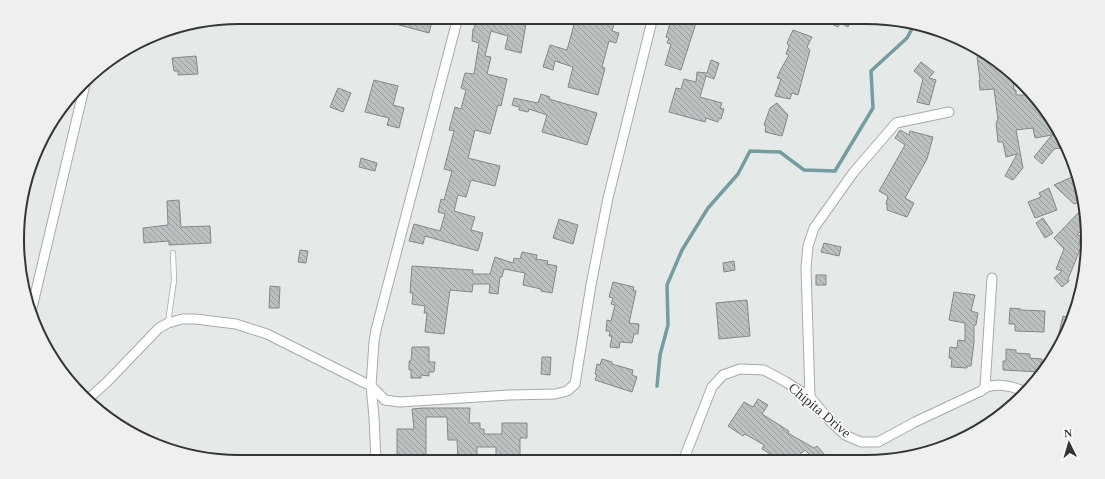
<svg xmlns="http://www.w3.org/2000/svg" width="1105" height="479" font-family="Georgia,serif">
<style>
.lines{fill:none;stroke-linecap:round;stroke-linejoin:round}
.stream{stroke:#759ca1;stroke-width:3.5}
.building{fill:url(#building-back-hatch);stroke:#848988}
.service-casing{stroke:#a6aba9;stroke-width:6}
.minor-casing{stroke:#a6aba9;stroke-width:11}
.service{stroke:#fff;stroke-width:4.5}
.minor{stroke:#fff;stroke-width:9}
.labels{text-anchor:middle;stroke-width:3;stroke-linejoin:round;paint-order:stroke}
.street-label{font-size:14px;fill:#343635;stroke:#fff}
.rim{fill:none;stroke:#343635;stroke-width:2}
</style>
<defs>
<pattern id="building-back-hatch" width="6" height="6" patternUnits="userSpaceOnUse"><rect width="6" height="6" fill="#bbc0c0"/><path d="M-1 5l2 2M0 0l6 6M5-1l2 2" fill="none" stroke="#999d9d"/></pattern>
</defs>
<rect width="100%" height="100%" fill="#e5eae8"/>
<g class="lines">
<path class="stream" d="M657,386L660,355L668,325L667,285L682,250L708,208L738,174L750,151L780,152L804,170L835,171L873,108L871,71L907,38L914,25"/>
</g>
<path class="building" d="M381,17H433L429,33L381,20Z
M477,17H487L512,24L515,20L526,24L521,53L505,49L508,36L491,31L485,56L491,57L487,74L507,79L501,106L498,105L490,134L475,130L468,158L500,166L495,186L471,180L466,197L458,195L454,211L475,217L471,230L483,233L478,251L425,236L423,244L409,241L414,224L440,231L445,214L438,212L441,199L444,200L452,171L444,169L454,131L449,130L455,107L461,109L466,90L461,88L465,73L474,74L479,43L472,41L473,29H474Z
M571,17H616L612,31L619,33L616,43L609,41L602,67L605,68L598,95L568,87L573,67L555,61L553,70L543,67L550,45L567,50L574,25L569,24Z
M678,17L696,23L681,70L665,65L671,44L667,43L669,38L666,37L671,20L676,22Z
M818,17H853L848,27L840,23L838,27Z
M793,30L812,37L807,47L810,50L798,95L792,93L790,99L775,96L781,79L777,78L781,69L789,55L786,54L789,46L787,43Z
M196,56L198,74L178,75V71H174L172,58Z
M985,56L1012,72L1014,90H1016V95H1029L1065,141L1067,147L1054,149L1042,164L1034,157L1052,135L1035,138L1033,128L1016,130L1023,168L1013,180L1005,176L1017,154L1006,157L1003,142H998L996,123H997V120H998L994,89L980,90L979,80H980L977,57Z
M711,60L719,63L714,79L706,76L700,97L722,103L720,108L724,109L721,119L719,118L718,122L706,118L705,122L669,112L676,88L681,89L684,79L696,82L697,72L707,73Z
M921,62L934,72L929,78L936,80L929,105L917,102L923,79L914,71Z
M374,80L398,86L393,105L404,108L399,128L387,125L389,118L365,112Z
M338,88L351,93L343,112L330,107Z
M541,94L550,97L549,99L597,113L587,145L542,132L547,115L529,109L528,112L519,110V107L512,105L514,98L538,103Z
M777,103L788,115L782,136L765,132L766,126L764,125L770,108Z
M900,130L909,135L910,131L933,137L927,159L905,198L914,203L907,217L887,210V204H886L888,196L879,191L905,145L895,138Z
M361,158L377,163L375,171L359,167Z
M1074,176L1081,201L1074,204L1054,185Z
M1049,188L1057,210L1035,218L1028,202L1041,197L1039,193Z
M179,200L181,227L210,226L211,243L169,245V241L144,243L143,228L168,225L167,201Z
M1083,208L1087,224L1077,235L1081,236L1079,243L1082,245L1068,279L1069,281L1062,287L1054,278L1062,271L1056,269L1064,249L1054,238Z
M1043,218L1053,233L1045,238L1036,223Z
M559,219L578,225L573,244L553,238Z
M824,243L841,247L839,256L821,252Z
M300,250L308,251L306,263L298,262Z
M522,252L537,255L536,259L548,261L547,264L557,266L552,293L541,291V289L523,285L525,273L504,269L502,277H500L498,294L489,293L490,284H473L472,292L450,290L444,334L425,332L427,313H424L425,306L412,304L413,293H410L412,266L473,270V274H490L495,257L513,263L514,258L520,259Z
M734,261L735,270L724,272L723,263Z
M816,275H826V285H816Z
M613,282L634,287L633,290L636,291L629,323L639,324L638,334H634L632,343L620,342L619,348L610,347L612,336H609L610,331H606L607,320L611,321L615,305L611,304L613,298L609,297Z
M270,286L280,287L279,308H269Z
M954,292L975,295L971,311L978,313L976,325H974V342L971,366H967V368L951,367L952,359L949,358L950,347L957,348L958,340L965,341V323L949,320Z
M747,300L750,336L719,339L716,303Z
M1010,308L1021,309V310L1045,311L1044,332L1015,331V324H1009Z
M1063,316L1072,319L1061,342L1057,341Z
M412,347H429V362H435L434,372H429V376L421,375V378H411V370H409V361H411Z
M1006,349L1016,350V353L1030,354V358L1042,359L1041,372L1003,370V361H1006Z
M542,357H551L550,375L541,374Z
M602,359L612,362V364L633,370L632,375L637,377L632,392L595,380L597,375L595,374L597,364L600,365Z
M758,399L768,405L762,414L789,431L788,433L814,448L817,446L825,455L819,460H815L805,450L793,460H780L762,449L764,445L745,434L743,436L728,426L744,402L753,407Z
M423,408H470L469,423H480V429H484V434H502V423H527V438H520V461H503L502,458H496V447H477V461H458L457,440H448L447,417H426V461L397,462V429H414L412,409Z"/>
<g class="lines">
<g class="service-casing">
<path id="service" d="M168,323L174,280L173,253"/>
</g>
<g class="minor-casing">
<path id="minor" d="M32,308L86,80
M46,348L50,353L53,358
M985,387L992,278
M810,397L806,268L808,246L814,228L853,173L896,123L949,112
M87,400L107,382L159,328L168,323L182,319H195L236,324L267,334L371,386L385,400L400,402L509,395L555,394L567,391L575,384L591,285L608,198L653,17
M683,461L712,387L723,375L740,369L764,370L786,382L810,397L830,421L845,435L861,442H878L915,422L981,391C991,381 1014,386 1025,392
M376,462L374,417L371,386L374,342L376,330L458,17"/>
</g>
<use href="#service" class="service"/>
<use href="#minor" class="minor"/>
</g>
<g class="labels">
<g class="street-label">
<text transform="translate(820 410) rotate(40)" y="5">Chipita Drive</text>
</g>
</g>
<path d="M0 0H1105V479H0ZM239 24H866A215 215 0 0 1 1081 239V240A215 215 0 0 1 866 455H239A215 215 0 0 1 24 240V239A215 215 0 0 1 239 24Z" fill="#efefef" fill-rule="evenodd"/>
<path class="rim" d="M239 24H866A215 215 0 0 1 1081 239V240A215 215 0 0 1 866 455H239A215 215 0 0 1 24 240V239A215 215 0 0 1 239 24Z"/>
<g transform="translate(1069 443) rotate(355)" stroke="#ffffff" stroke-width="3" paint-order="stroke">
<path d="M0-3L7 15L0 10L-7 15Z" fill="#343635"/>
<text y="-6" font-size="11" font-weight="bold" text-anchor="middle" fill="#343635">N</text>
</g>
</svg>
